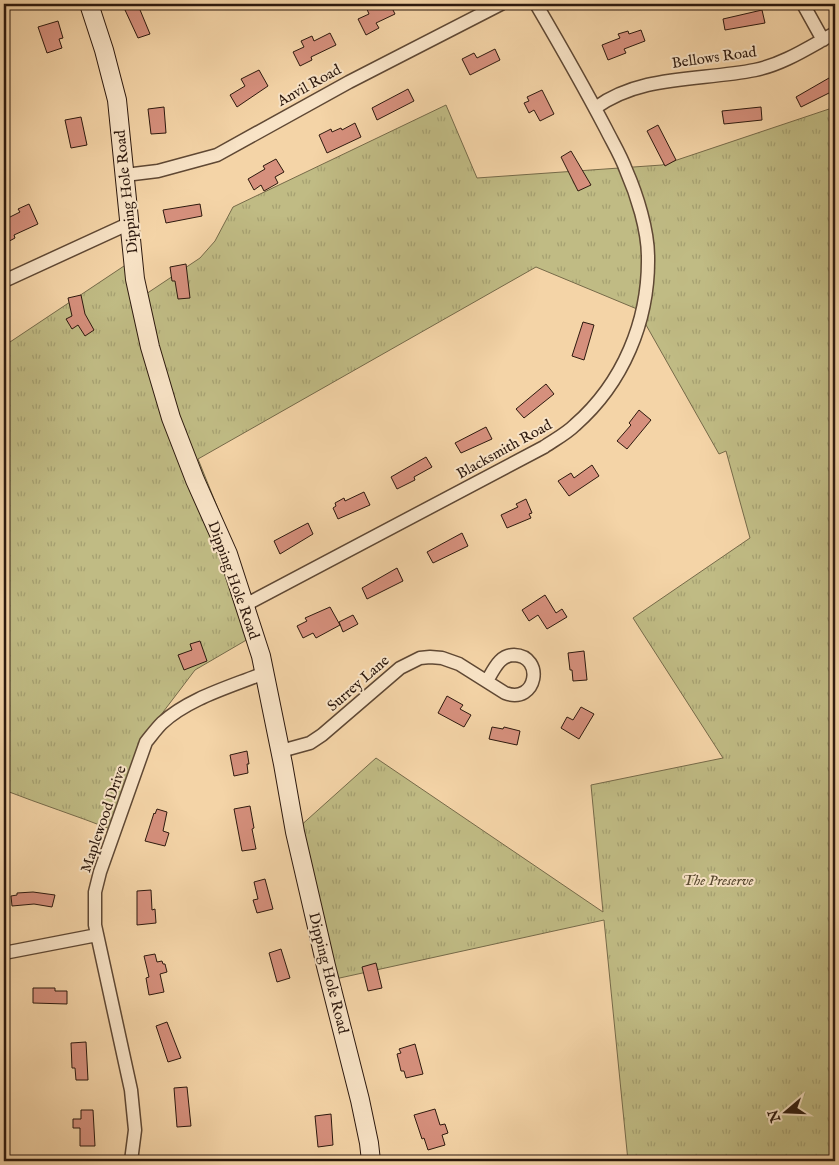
<svg xmlns="http://www.w3.org/2000/svg" width="839" height="1165" font-family="'IM FELL English',serif">
<style>
.park{fill:url(#park-tufts);stroke:#766a49}
.building{fill:#d6907d;stroke:#2d190e}
.lines{fill:none;stroke-linecap:round;stroke-linejoin:round}
.street-casing{stroke:#5f4834;stroke-width:15}
.secondary-casing{stroke:#2d190e;stroke-width:20}
.street{stroke:#f8e3c6;stroke-width:12}
.secondary{stroke:#f8e3c6;stroke-width:18}
.labels{text-anchor:middle;stroke-width:4;stroke-linejoin:round;paint-order:stroke}
.street-label{font-size:15px;fill:#2d190e;stroke:#f8e3c6}
.park-label{font-size:15px;font-style:italic;fill:#594a31;stroke:#f8e3c6}
</style>
<defs>
<pattern id="park-tufts" width="24" height="20" patternUnits="userSpaceOnUse" patternTransform="scale(1.25)"><rect width="24" height="20" fill="#c0bb84"/><path d="M3 7l-1-3M5 7V3M7 7l1-3M15 17l-1-3M17 17v-4M19 17l1-3" fill="none" stroke="#a5a071"/></pattern>
</defs>
<rect width="100%" height="100%" fill="#f4d4a7"/>
<filter id="stains"><feTurbulence type="fractalNoise" baseFrequency=".004" numOctaves="4"/><feColorMatrix values="0 0 0 0 .2 0 0 0 0 .09 0 0 0 0 .02 0 0 0 .5 -.17"/></filter>
<radialGradient id="worn" r=".72"><stop offset=".6" stop-color="#630" stop-opacity="0"/><stop offset="1" stop-color="#630" stop-opacity=".3"/></radialGradient>
<path class="park" d="M446,105L477,178L662,165L835,107V1161H628L604,920L326,981L298,828L376,758L603,912L591,785L723,758L633,618L750,538L726,451L719,454L637,309L536,267L198,459L229,536L255,635L195,670L154,724L113,830C77,816 40,804 4,790V346L127,264L140,298L200,258L215,241L233,207Z"/>
<path class="building" d="M372,4H376L378,8L390,4L395,14L376,23L379,28L366,35L358,19L369,14L366,7Z
M138,5L150,34L138,38L125,10Z
M762,10L765,23L725,30L723,19Z
M58,21L63,38L59,39L62,48L47,53L38,27Z
M641,30L645,41L624,49L626,53L608,60L602,45L620,38L618,34L628,31L629,34Z
M330,33L336,45L311,57L312,60L300,66L293,52L304,47L301,41L312,36L314,41Z
M495,49L500,60L470,75L462,59L474,53L477,58Z
M259,70L268,86L237,107L230,95L245,86L241,79Z
M829,78L835,90L801,107L796,97Z
M408,89L414,101L377,120L372,108Z
M542,90L554,114L540,121L534,110L529,113L524,103L529,101L527,97Z
M164,107L166,133L151,134L148,109Z
M761,107L762,120L724,124L722,111Z
M81,117L87,145L71,148L65,120Z
M355,123L361,137L327,153L319,135L331,129L332,132L341,128L342,130Z
M658,125L676,160L665,166L647,131Z
M571,151L591,185L578,191L561,157Z
M276,159L284,172L275,177L278,183L264,191L261,185L254,190L248,179L265,169L263,166Z
M29,204L38,224L14,235L15,238L4,244V220L20,212L18,209Z
M200,204L202,216L166,223L163,210Z
M186,264L190,298L178,299L175,281H172L170,267Z
M81,295L85,314L94,330L85,336L78,325L72,329L66,319L72,316L68,298Z
M583,322L594,325L584,360L572,356Z
M546,384L554,394L524,418L516,409Z
M639,410L651,420L627,449L617,441L631,425L629,423Z
M486,427L492,439L461,453L455,443Z
M426,457L432,467L414,477L415,480L397,489L391,477Z
M592,465L599,476L569,496L558,481L571,473L574,478Z
M364,492L370,505L338,519L333,508L336,506L335,503L344,498L345,501Z
M526,499L532,513L529,514L531,518L507,528L501,515L518,507L516,504Z
M308,523L313,534L280,554L274,541Z
M462,533L468,546L433,563L427,552Z
M397,568L403,581L367,599L362,588Z
M545,595L556,613L562,609L567,617L547,629L538,615L529,621L522,610Z
M330,607L340,625L316,638L313,633L303,638L297,626L307,621L305,618Z
M353,615L358,624L343,632L339,622Z
M200,641L207,661L184,670L178,655L192,650L190,644Z
M584,651L587,680L573,681L572,670H570L568,653Z
M447,696L463,705L460,709L471,715L464,727L438,713Z
M581,707L594,714L579,739L561,728L567,717L573,720Z
M492,727L503,729L504,727L520,731L517,745L489,739Z
M247,751L249,764H247L248,773L234,776L230,755Z
M250,806L254,828L252,829L256,849L242,851L234,809Z
M157,809L167,812L163,831L169,833L165,846L145,841L154,813L155,814Z
M265,879L273,909L257,913L253,900L258,899L254,882Z
M151,890L152,910L155,909L156,923L137,925V891Z
M33,892L55,895L52,907L34,904L12,906L11,896L17,895V893Z
M281,949L290,978L277,982L269,953Z
M155,954L157,962L162,961L163,964H165L167,972L160,974L164,992L149,995L146,978L149,977L144,956Z
M376,963L382,988L368,991L362,967Z
M33,988H55V991H67V1004L33,1003Z
M167,1022L181,1058L168,1062L156,1026Z
M86,1042L88,1080H76L75,1068H72L71,1043Z
M415,1044L423,1074L406,1078L404,1071H401L397,1054L401,1053L399,1049Z
M187,1087L191,1126L177,1127L174,1088Z
M435,1109L440,1125L445,1124L448,1133L442,1135L445,1145L428,1150L424,1138L422,1139L414,1115Z
M81,1110H93L95,1146H80V1128H73V1119H81Z
M331,1114L333,1145L318,1147L315,1116Z"/>
<g class="lines">
<g class="street-casing">
<path id="street" d="M803,4L823,40
M595,108C642,74 700,81 755,70C784,64 809,47 835,33
M125,175L158,171L217,155L349,82L501,4
M4,281L128,224
M245,605L544,447C554,440 566,434 575,425C623,383 649,321 648,257C648,230 637,195 626,170C621,156 613,143 606,129C584,87 560,45 536,4
M281,751L310,743L322,735L400,668L420,658L430,657L442,658L459,664L505,693C537,705 545,656 514,655C509,655 504,657 500,661C495,666 491,674 487,681
M4,953L97,935
M131,1161L135,1130L131,1090L95,925V892L100,872L146,742C151,736 156,729 162,723C189,698 230,687 264,673"/>
</g>
<g class="secondary-casing">
<path id="secondary" d="M89,4L104,50L117,100L135,279L150,347L171,418L195,480L228,554L261,656L283,764L295,832L326,966L360,1100L369,1143L371,1161"/>
</g>
<use href="#street" class="street"/>
<use href="#secondary" class="secondary"/>
</g>
<g class="labels">
<g class="street-label">
<text transform="translate(714 57) rotate(-8)" y="5">Bellows Road</text>
<text transform="translate(309 85) rotate(-29)" y="5">Anvil Road</text>
<text transform="translate(126 192) rotate(-96)" y="5">Dipping Hole Road</text>
<text transform="translate(504 449) rotate(-29)" y="5">Blacksmith Road</text>
<text transform="translate(234 580) rotate(70)" y="5">Dipping Hole Road</text>
<text transform="translate(358 683) rotate(-41)" y="5">Surrey Lane</text>
<text transform="translate(103 819) rotate(-71)" y="5">Maplewood Drive</text>
<text transform="translate(329 973) rotate(76)" y="5">Dipping Hole Road</text>
</g>
<g class="park-label">
<text x="718" y="885">The Preserve</text>
</g>
</g>
<rect width="839" height="1165" fill="none" stroke="#f4d4a7" stroke-width="20"/>
<rect x="5" y="5" width="829" height="1155" fill="none" stroke="#2d190e" stroke-width="2.5"/>
<rect x="10" y="10" width="819" height="1145" fill="none" stroke="#2d190e"/>
<g transform="translate(786 1112) rotate(251)" stroke="#f8e3c6" stroke-width="4" paint-order="stroke">
<path d="M0-4L9 19L0 12L-9 19Z" fill="#2d190e"/>
<text y="-8" font-size="14" font-weight="bold" text-anchor="middle" fill="#2d190e">N</text>
</g>
<rect width="100%" height="100%" filter="url(#stains)"/>
<rect width="100%" height="100%" fill="url(#worn)"/>
</svg>
